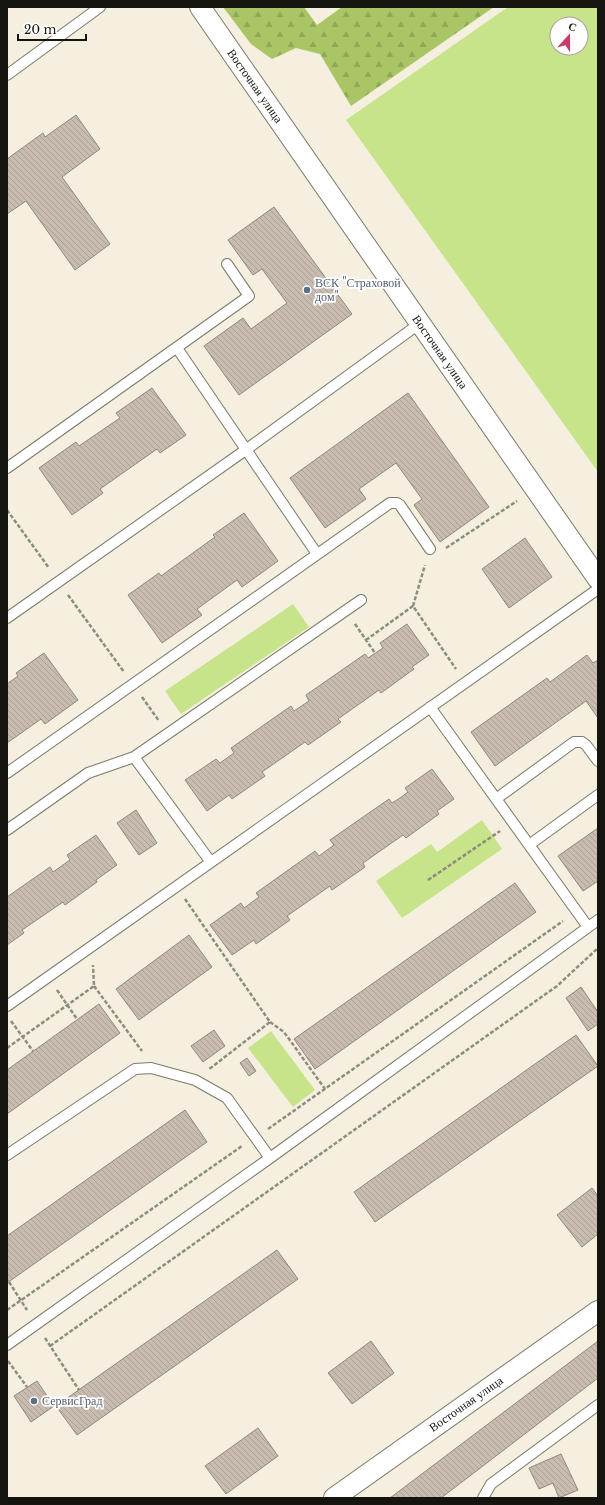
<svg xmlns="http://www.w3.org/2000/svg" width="605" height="1505" font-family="'Libre Baskerville',serif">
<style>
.forest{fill:url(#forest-firs)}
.green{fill:#c8e48b;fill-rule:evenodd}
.building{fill:url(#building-back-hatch);stroke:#93877c}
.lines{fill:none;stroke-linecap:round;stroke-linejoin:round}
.service-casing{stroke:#7d786a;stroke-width:12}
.minor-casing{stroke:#7d786a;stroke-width:22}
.path{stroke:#8f8b7f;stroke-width:2.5;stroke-dasharray:4 2;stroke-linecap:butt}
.service{stroke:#fff;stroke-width:10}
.minor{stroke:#fff;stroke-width:20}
.service-dot{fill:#5c6f8a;stroke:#fff;stroke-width:1.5}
.labels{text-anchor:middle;stroke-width:3.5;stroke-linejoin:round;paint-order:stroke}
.street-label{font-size:12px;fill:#16140e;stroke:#fff}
.service-label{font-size:12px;fill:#4e5e75;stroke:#fff;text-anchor:start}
</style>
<defs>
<pattern id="forest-firs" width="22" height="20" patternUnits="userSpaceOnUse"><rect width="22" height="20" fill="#a9c565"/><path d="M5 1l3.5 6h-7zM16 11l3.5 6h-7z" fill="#91a856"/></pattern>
<pattern id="building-back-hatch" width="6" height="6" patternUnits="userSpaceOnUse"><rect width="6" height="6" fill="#c8bcb0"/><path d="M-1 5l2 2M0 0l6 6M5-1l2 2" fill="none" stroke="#aba196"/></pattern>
</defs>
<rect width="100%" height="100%" fill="#f5efdf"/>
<path class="forest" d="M223,7H304L317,25L342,7H494L351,106L320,54L296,48L272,59L251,44Z"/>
<path class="green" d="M508,7H598V472L346,120ZM557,24H581V48H557Z
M293,604L309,627L181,714L165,691Z
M482,820L502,849L402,918L376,881L431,844L437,852Z
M271,1031L315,1090L293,1107L248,1048Z"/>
<path class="building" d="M76,115L100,149L62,177L110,244L75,270L26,201L7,214V159L43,133L45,137Z
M274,207L352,314L239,395L204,346L243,318L251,329L287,303L262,269L253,275L228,240Z
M152,388L186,435L160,453L157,449L100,489L103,493L72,515L39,468L76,442L79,446L120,418L116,413Z
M408,393L489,507L440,542L414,505L422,499L396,463L359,489L366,499L325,528L290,478Z
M244,513L278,561L242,587L237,580L197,609L202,615L162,643L128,595L159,573L161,576L215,537L213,535Z
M525,538L552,577L509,608L482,569Z
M407,624L429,655L412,667L414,669L381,693L379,690L338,719L341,722L308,745L305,742L262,772L265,776L232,799L229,795L207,811L185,780L216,759L220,763L234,753L231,748L291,706L294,711L309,701L306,695L365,654L368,658L383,648L380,643Z
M44,653L78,700L45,724L41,719L7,743V684L18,676L16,673Z
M587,655L593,663L598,660V718L586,701L495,766L471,732L547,678L550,682Z
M432,769L454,799L437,811L439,814L406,838L403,835L363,863L365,867L332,890L330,886L287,916L290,920L256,944L254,940L232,955L210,925L241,903L244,908L259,897L256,893L315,851L319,856L334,845L330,840L389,799L392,803L400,798L408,792L405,788Z
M136,810L157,843L139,855L117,823Z
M598,828V881L583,891L558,856Z
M96,835L117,865L96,880L97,882L65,905L63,902L22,930L24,933L7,945V897L50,867L53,872L70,860L67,855Z
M515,883L536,912L315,1069L294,1039Z
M189,935L212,967L139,1020L116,989Z
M581,987L598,1012V1024L588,1031L566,998Z
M99,1004L120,1033L7,1114V1070Z
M214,1030L225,1046L203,1062L191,1046Z
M576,1035L598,1066L375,1222L354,1192Z
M247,1058L256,1071L249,1076L240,1063Z
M185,1110L207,1142L7,1283V1236Z
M592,1188L598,1196V1234L582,1247L557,1215Z
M277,1250L298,1279L77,1435L56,1406Z
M371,1341L394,1373L352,1404L328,1373Z
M598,1341V1378L441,1498H390Z
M37,1381L54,1406L31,1422L14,1396Z
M258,1428L278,1456L226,1494L205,1466Z
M561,1454L578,1490L559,1498L553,1483L539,1489L529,1468Z"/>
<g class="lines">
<g class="service-casing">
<path id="service" d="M7,75L100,7
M177,348L317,554
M7,468L249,296L227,264
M7,618L247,449L419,324
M430,707L588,927
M134,757L210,861
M7,773L390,503H397L400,505L430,549
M496,799L574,742H582L586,745L598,761
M7,830L88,773L134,757L361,600
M529,845L598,795
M7,1006L598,589
M7,1155L135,1069L151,1068L195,1080L227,1098L270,1158
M7,1345L270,1158L598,920
M483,1498L491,1484L598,1405"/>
</g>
<g class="minor-casing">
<path id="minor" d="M200,7L598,579
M334,1498L598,1311"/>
</g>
<path class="path" d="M7,510L49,568
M446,548L517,501
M68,595L124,672
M413,606L425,565
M355,624L375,653
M366,640L413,606L456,669
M142,697L159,721
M428,880L500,831
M185,899L270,1022L208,1070
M94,986L142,1051
M57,990L77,1019
M11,1021L33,1051
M270,1022L284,1032L325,1089
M7,1048L94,986L93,965
M268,1129L563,921
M9,1282L27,1310
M7,1310L242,1146
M45,1338L79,1390
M50,1346L557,986L598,948
M8,1361L27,1387"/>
<use href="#service" class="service"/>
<use href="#minor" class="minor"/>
</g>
<g class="service-dot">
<circle cx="307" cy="290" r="4"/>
<circle cx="34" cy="1401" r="4"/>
</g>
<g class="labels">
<g class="street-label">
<text transform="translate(255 86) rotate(55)" y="4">Восточная улица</text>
<text transform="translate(440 352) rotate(55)" y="4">Восточная улица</text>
<text transform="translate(466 1404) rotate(-35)" y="4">Восточная улица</text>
</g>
<g class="service-label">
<text x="315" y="287">ВСК "Страховой<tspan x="315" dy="14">дом"</tspan></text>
<text x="42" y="1405">СервисГрад</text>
</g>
</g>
<rect width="605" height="1505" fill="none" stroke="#16140e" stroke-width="16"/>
<g transform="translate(569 36) rotate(21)"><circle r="19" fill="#ffffff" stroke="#a2a19f"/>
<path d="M0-3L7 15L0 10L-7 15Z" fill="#c93b67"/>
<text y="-6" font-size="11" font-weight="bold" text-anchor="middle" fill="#16140e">С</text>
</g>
<path d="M18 34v6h68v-6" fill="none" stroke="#16140e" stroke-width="2"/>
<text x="24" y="34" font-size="12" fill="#16140e" stroke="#ffffff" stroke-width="3" paint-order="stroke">20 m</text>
</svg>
